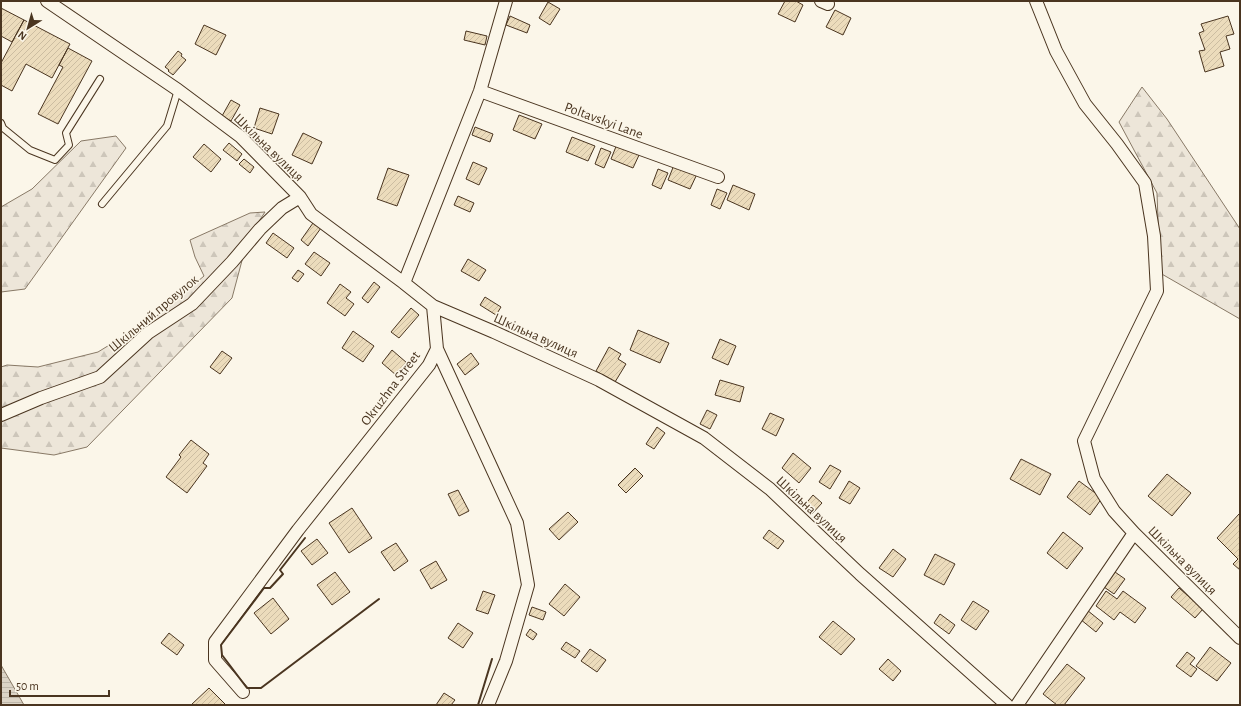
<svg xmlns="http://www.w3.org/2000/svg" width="1241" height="706" font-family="'Alegreya Sans',sans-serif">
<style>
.forest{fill:url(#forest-firs);stroke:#887966}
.water{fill:url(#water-rules);stroke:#887966}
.building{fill:url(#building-hatch);stroke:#4a3520}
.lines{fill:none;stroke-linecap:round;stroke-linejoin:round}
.service-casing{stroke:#4a3520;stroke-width:8}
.minor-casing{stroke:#4a3520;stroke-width:14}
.service{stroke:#fbf6e9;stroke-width:6}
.minor{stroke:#fbf6e9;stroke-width:12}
.wall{stroke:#4a3520;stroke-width:2}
.labels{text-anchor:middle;stroke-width:3;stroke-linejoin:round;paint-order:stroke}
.street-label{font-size:14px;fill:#4a3520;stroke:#fbf6e9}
</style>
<defs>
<pattern id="forest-firs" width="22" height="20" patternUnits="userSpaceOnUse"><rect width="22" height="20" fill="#ede6d9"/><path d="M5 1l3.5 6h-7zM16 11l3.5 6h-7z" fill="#cdc6ba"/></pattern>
<pattern id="water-rules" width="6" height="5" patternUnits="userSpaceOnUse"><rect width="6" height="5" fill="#dcd4c6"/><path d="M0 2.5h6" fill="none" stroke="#beb7aa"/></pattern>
<pattern id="building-hatch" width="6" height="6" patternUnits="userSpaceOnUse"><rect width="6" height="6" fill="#ecdcbc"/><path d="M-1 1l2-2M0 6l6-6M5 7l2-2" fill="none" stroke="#ccbda1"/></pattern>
</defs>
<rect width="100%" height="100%" fill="#fbf6e9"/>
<path class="forest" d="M1142,87L1167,119L1240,229V319L1160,273L1157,193L1119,122Z
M116,136L126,148L25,289L1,292V207L32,189L81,141Z
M265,212L248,238L232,298L87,447L54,455L1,448V367L7,365L38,367L98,352L158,315L204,276L195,257L190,240L250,213Z"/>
<path class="water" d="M1,665L24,705H1Z"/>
<path class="building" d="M785,1H796L803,5L795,22L778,14Z
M548,2L560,9L550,25L539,18Z
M1,8L24,20L12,42L1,36Z
M835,10L851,18L843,35L826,27Z
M510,16L530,25L527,33L506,25Z
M1228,16L1234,34L1226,36L1230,49L1220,52L1224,66L1205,72L1199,51L1205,50L1199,33L1204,31L1201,24Z
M24,20L70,44L52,78L26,64L12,91L1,85V63Z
M204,25L226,35L216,55L195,44Z
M466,31L487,36L485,45L464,40Z
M68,48L92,61L58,124L38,114L63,67L59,65Z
M178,51L182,54L181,56L186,60L173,75L168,71L169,70L165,67Z
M231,100L240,105L231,121L222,116Z
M260,108L279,114L272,134L254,128Z
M519,115L542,124L535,139L513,130Z
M475,127L493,134L490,142L472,135Z
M303,133L322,142L312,164L292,155Z
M572,137L595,146L588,161L566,152Z
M229,143L242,154L237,161L223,150Z
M204,144L221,159L211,172L193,157Z
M617,144L640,153L633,168L611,159Z
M601,148L611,152L604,168L595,164Z
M244,159L254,167L250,173L239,164Z
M473,162L487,168L479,185L466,179Z
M674,165L697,174L690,189L668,180Z
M388,168L409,175L397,206L377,199Z
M658,169L668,173L661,189L652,185Z
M733,185L755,194L749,210L727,200Z
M717,189L727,193L720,209L711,205Z
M458,196L474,203L470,212L454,205Z
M313,223L321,228L308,246L301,240Z
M273,233L294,248L287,258L266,243Z
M314,252L330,263L321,276L305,264Z
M468,259L486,270L479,281L461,271Z
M298,270L304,274L298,282L292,278Z
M374,282L380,287L368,303L362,298Z
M340,284L351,292L346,298L354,304L345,316L327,303Z
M485,297L501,307L496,315L480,305Z
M411,308L419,315L399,338L391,332Z
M638,330L669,343L660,363L630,350Z
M353,331L374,346L363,362L342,348Z
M720,339L736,346L728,365L712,358Z
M609,347L621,354L618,359L626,364L615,382L596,371Z
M392,350L407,363L396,375L382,363Z
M222,351L232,358L220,374L210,367Z
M471,353L479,364L465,375L457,364Z
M720,380L744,387L740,402L715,395Z
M707,410L717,415L710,429L700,424Z
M770,413L784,419L776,436L762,429Z
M657,427L665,433L654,449L646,444Z
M191,440L209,454L203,463L207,466L187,493L166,477L181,457L179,455Z
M793,453L811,468L799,483L782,468Z
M1021,459L1051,474L1040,495L1010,479Z
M830,465L841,471L830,489L819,482Z
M635,468L643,476L626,493L618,485Z
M1167,474L1191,493L1172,516L1148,496Z
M849,481L860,488L850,504L839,498Z
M1079,481L1102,498L1090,515L1067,497Z
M458,490L469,511L459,516L448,494Z
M813,495L822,503L811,515L803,507Z
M352,508L372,538L349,553L329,523Z
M568,512L578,522L559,540L549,529Z
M1239,514L1240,515V570L1233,564L1238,559L1217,538Z
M769,530L784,541L778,549L763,538Z
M1063,532L1083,548L1067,569L1047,553Z
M317,539L328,553L312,565L301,551Z
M396,543L408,561L394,571L381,552Z
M893,549L906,559L893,577L879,568Z
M935,554L955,564L944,585L924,575Z
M436,561L447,580L431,589L420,570Z
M335,572L350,592L332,605L317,585Z
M1115,572L1125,579L1114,594L1104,587Z
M565,584L580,597L564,616L549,604Z
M1179,588L1203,609L1195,618L1171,597Z
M483,591L495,595L488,614L476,610Z
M1106,591L1117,599L1123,591L1146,608L1135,623L1120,612L1114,620L1096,606Z
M273,598L289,619L271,634L254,613Z
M973,601L989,611L976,630L961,620Z
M532,607L546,612L543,620L529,615Z
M1087,610L1103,623L1096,632L1080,619Z
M940,614L955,625L949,634L934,623Z
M833,621L855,639L841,655L819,637Z
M458,623L473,633L463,648L448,638Z
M530,629L537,634L533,640L526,635Z
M169,633L184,645L177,655L161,643Z
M566,642L580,651L575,658L561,649Z
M1210,647L1231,663L1217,681L1196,666Z
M590,649L606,660L597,672L581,661Z
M1187,652L1195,658L1190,664L1197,669L1191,677L1176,666Z
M888,659L901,671L893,681L879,669Z
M1067,664L1085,678L1064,705H1057L1043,694Z
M209,688L226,705H191Z
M444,693L455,700L451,705H436Z"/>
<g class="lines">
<g class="service-casing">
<path id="service" d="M1,123L3,128L30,150L55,160L69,145L66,133L100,79
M102,204L167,126L178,90"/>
</g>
<g class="minor-casing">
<path id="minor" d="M47,1L178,90L241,137L300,197L311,214L404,283L433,306L494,332L599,380L704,438L770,489L860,574L1007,705
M821,1L828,4
M1036,1L1056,51L1085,104L1117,144L1145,183L1154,236L1157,291L1084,441L1094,479L1114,511L1134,533
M480,91L718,177
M404,283L480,91L506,1
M433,306L437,349
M1,415L41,398L100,377L148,333L192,304L232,262L260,229L282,208L300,197
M243,692L215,660V642L298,530L429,365L437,349L517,523L528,585L506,661L488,705
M1017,705L1134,533L1240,638"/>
</g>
<use href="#service" class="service"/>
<use href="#minor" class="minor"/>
<path class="wall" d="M305,538L280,570L283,574L270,588H264L221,645L222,655L247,688H261L379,599
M478,705L492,659"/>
</g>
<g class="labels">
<g class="street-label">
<text transform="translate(604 120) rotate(20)" y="5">Poltavskyi Lane</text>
<text transform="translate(269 147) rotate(44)" y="5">Шкільна вулиця</text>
<text transform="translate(153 313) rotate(-40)" y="5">Шкільний провулок</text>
<text transform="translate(536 335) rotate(24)" y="5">Шкільна вулиця</text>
<text transform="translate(390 388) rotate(-53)" y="5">Okruzhna Street</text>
<text transform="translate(812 509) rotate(43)" y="5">Шкільна вулиця</text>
<text transform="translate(1183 560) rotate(45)" y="5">Шкільна вулиця</text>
</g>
</g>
<rect width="1241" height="706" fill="none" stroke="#4a3520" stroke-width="4"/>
<g transform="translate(28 28) rotate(217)" stroke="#fbf6e9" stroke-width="3" paint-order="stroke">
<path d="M0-3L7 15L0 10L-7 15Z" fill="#4a3520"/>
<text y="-6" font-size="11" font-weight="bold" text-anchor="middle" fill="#4a3520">N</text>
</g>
<path d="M10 690v6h99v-6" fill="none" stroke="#4a3520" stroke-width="2"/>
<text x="16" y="690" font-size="12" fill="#4a3520" stroke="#fbf6e9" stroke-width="3" paint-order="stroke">50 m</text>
</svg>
